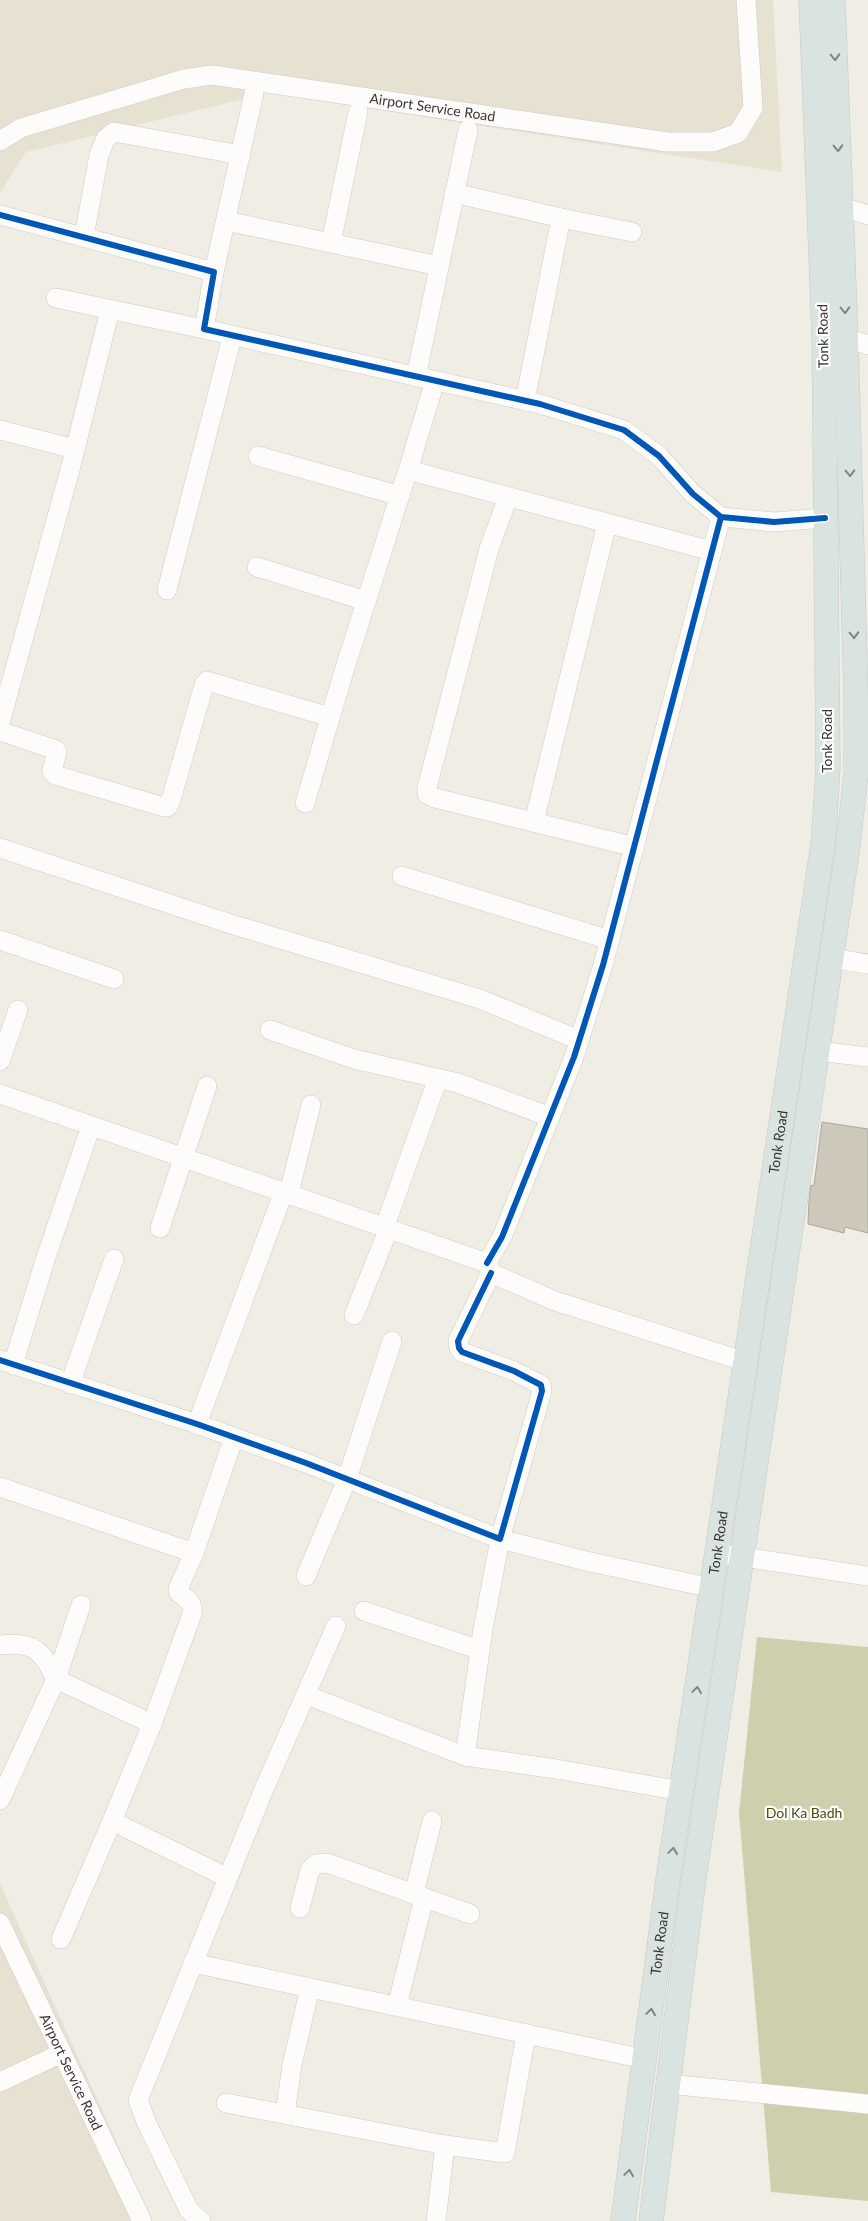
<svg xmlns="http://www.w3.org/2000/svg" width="868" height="2221" font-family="Lato,sans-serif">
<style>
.built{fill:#e7e1d1}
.forest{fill:#ced0ad}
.building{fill:#cec8ba;stroke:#aba8a2}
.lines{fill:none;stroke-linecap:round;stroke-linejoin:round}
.minor-casing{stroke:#cecbc5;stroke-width:20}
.major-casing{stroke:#cac9c4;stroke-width:25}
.minor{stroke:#fdfcfb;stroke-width:19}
.major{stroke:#d9e3df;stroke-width:24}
.cycleway-casing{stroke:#fff;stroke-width:9}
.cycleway{stroke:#0057b8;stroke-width:6}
.oneway{stroke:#81847f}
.labels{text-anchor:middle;stroke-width:4.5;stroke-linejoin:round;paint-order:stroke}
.street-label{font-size:14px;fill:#393631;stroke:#fff}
.park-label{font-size:14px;fill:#494d07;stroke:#fff}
</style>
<rect width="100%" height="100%" fill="#f0ede5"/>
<path class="built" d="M0,0H773L782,172L268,93L26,152L0,193Z
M0,1884L152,2221H0Z"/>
<path class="forest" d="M757,1637L868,1647V2201L771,2192L739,1813Z"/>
<path class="building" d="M822,1122L868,1129V1233L845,1227L844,1233L808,1224L809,1201L811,1185L814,1186Z"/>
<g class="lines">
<g class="minor-casing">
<g id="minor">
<path d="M358,112L331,243L439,266"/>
<path id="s1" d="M0,141L21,128L184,79L212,75L668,142H713L738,133L753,108L746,0"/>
<path d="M454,193L561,218L632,232"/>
<path d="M841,210H852L868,215"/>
<path d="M0,215L214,272L204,329L540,404L624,430L659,456L693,494L721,517"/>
<path d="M226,221L331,243"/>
<path d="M84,237L99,155L106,138L114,132L241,155"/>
<path d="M214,272L254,93"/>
<path d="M56,298L204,329"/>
<path d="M846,338L868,345"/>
<path d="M416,377L468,130"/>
<path d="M525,401L561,218"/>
<path d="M0,430L75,449"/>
<path d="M258,456L400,496"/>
<path d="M408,470L435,381"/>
<path d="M508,497L489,549L427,788V794L435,798L635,847"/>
<path d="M257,567L366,601"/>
<path d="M167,590L232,337"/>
<path d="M0,723L71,466L110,310"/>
<path d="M0,731L56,750L57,752L52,771L55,775L164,807H167L170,803L204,685L207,681L330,717"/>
<path d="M305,803L344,671L408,470L712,551"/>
<path d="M534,822L607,523"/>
<path d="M0,848L234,925L480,999L579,1040"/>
<path d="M402,876L610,940"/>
<path d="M0,940L114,979"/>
<path d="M831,958L868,964"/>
<path d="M270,1030L354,1059L458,1083L550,1117"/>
<path d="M818,1051L868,1057"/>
<path d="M0,1061L18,1010"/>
<path d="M0,1094L487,1263L491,1273L555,1301L746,1362"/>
<path d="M289,1193L311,1105"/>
<path d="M385,1226L438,1078"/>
<path d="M160,1228L207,1086"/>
<path d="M487,1263L502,1237L574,1057L603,965L721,517L774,522L825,518"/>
<path d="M354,1315L389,1228"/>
<path d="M0,1360L197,1424L306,1463L500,1539L542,1391L541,1385L514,1371L462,1352L459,1348L458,1341L491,1273"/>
<path d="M13,1365L46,1257L91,1126"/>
<path d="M70,1384L114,1259"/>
<path d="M197,1424L284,1191"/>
<path d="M0,1487L194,1553L234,1437"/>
<path d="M717,1553L868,1576"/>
<path d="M306,1576L347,1479L392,1341"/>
<path d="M364,1611L480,1650"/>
<path d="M0,1645C33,1641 42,1650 56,1679"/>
<path d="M56,1679L81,1605"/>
<path d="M306,1695L465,1756L556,1769L681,1791"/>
<path d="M465,1756L483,1629L500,1539L586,1561L712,1588"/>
<path d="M0,1800L56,1679L152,1724"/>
<path d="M112,1821L152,1724L192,1614C194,1602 187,1599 179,1593L178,1589L194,1553"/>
<path d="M414,1894L432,1821"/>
<path d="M300,1908L310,1870L316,1864L327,1863L470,1914"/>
<path id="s2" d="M0,1923L142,2221"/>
<path d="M61,1939L112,1821L228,1878"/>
<path d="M193,1963L644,2059"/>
<path d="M397,2006L424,1898"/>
<path d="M0,2082L62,2053"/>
<path d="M668,2084L868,2104"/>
<path d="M226,2103L445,2145L436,2221"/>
<path d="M285,2114L292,2065L310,1988"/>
<path d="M445,2145L505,2153L526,2034"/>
<path d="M201,2221L189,2210L147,2124L138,2100L264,1789L336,1626"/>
</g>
</g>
<g class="major-casing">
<g id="major">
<path id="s3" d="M623,2221L668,1879L823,843L828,769L824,335L811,0"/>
<path d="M651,2221L693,1885L847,853L856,775V697L846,338L833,0"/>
</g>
</g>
<use href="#minor" class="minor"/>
<use href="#major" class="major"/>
<g class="cycleway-casing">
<path id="cycleway" d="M0,215L214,272L204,329L540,404L624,430L659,456L693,494L721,517
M487,1263L502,1237L574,1057L603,965L721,517L774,522L825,518
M0,1360L197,1424L306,1463L500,1539L542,1391L541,1385L514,1371L462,1352L459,1348L458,1341L491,1273"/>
</g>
<use href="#cycleway" class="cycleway"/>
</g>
<defs><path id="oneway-chevron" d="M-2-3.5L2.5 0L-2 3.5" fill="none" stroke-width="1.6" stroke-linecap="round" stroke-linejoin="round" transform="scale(1.25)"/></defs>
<g class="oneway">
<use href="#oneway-chevron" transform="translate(835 57) rotate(88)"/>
<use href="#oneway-chevron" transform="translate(838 148) rotate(88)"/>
<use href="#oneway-chevron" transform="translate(845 310) rotate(88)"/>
<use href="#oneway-chevron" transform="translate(850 473) rotate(88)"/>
<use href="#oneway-chevron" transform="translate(854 635) rotate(88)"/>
<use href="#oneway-chevron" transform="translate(697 1690) rotate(-82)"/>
<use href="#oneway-chevron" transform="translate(673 1851) rotate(-82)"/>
<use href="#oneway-chevron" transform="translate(651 2012) rotate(-82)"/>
<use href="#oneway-chevron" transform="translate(629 2173) rotate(-82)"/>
</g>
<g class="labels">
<g class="street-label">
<text dy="5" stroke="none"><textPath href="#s1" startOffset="446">Airport Service Road</textPath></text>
<text transform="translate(823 336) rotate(-91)" y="5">Tonk Road</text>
<text transform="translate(827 741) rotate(-90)" y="5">Tonk Road</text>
<text dy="5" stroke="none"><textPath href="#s3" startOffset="1090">Tonk Road</textPath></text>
<text dy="5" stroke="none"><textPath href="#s3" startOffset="685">Tonk Road</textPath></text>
<text dy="5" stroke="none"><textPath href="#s3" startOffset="280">Tonk Road</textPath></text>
<text dy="5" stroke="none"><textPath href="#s2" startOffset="165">Airport Service Road</textPath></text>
</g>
<g class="park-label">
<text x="804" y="1818">Dol Ka Badh</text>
</g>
</g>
</svg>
